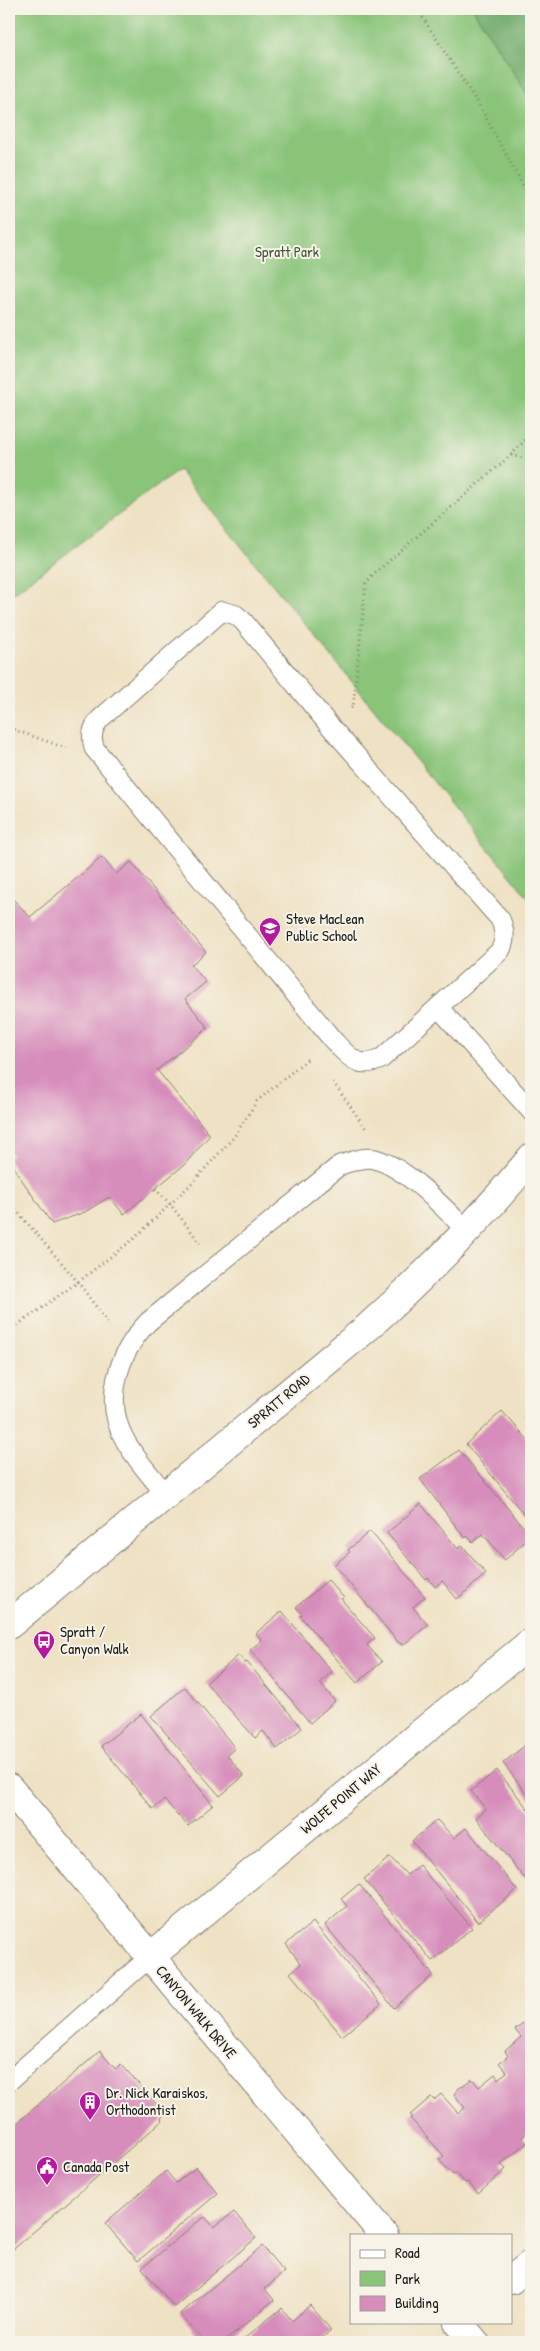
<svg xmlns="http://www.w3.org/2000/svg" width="540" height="2351" font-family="'Patrick Hand',sans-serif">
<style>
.green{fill:#89c479;stroke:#52704a}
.forest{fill:#6eaa69;stroke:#456342}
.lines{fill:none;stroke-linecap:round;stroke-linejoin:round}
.stream{stroke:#45b5be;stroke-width:11}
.building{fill:#d78dbc}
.service-casing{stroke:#867f70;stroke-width:21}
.minor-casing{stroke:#867f70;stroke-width:30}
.tertiary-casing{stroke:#867f70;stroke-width:30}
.path{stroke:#867f70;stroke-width:3;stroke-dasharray:1 4;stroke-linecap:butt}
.service{stroke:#fff;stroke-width:19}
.minor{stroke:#fff;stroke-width:28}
.tertiary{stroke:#fff;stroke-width:28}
.labels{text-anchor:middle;stroke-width:4;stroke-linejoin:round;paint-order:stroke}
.park-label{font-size:15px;fill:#42573d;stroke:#f7f3e8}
.poi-label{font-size:15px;fill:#1c1c1c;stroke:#f7f3e8;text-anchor:start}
.street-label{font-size:15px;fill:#1c1c1c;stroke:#f7f3e8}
</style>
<rect width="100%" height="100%" fill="#f7f3e8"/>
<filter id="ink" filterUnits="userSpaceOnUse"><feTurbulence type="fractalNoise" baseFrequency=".02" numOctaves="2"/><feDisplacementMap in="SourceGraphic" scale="10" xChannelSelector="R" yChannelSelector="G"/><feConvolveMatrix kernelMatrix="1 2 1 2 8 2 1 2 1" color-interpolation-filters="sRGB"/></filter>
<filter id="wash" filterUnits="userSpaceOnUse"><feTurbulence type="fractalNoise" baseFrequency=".0096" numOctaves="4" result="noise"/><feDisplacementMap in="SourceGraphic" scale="20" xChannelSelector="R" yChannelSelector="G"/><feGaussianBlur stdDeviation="1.12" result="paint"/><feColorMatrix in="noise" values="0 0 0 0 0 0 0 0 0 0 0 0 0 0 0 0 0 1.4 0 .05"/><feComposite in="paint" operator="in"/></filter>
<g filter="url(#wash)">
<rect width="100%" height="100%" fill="#efe2c4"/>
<path class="green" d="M9,9H473L531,100V901L179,470L9,596Z"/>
<path class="forest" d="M473,9H531V100Z"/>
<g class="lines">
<path class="stream" d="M528,9L531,15"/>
</g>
<g id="blocks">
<path class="building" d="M102,857L116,874L131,862L206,952L191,965L206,982L185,999L208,1028L157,1070L210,1135L184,1165L124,1214L109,1197L85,1212L52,1224L9,1161V1157L12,1155L9,1151V895L30,917Z
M502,1411L531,1443V1523L466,1444Z
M531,1411V1428L524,1416Z
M459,1450L531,1536L505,1560L483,1534L473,1542L467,1536L465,1538L420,1479Z
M421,1504L458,1549L462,1545L486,1574L457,1599L442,1581L435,1587L428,1578L426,1580L387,1533Z
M370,1531L425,1597L413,1607L428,1625L403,1645L398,1642L334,1565L350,1552L348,1550Z
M328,1580L344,1598L341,1599L375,1638L367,1645L382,1662L357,1683L300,1616L302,1614L296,1607Z
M282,1611L332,1672L320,1683L335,1701L310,1723L250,1650L262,1640L256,1633Z
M239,1655L245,1663L247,1662L302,1728L277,1749L263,1731L255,1738L206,1683Z
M185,1687L235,1748L227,1755L244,1776L220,1796L151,1716Z
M141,1714L213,1805L188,1826L164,1800L153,1809L101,1746Z
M528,1743L531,1747V1800L503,1763Z
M497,1770L531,1813V1872L524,1878L476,1818L486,1809L471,1791Z
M437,1820L454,1838L466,1828L517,1890L478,1922L412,1841Z
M390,1857L407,1875L419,1865L472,1928L432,1961L364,1879Z
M359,1884L433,1975L394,2008L325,1925L347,1906L341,1899Z
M313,1922L381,2004L342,2036L290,1973L301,1964L286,1944Z
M530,2018L531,2020V2134L529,2131L522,2137L527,2143L501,2164L506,2169L478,2194L468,2182L465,2183L456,2173L453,2175L439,2160L444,2156L410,2118L412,2116L410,2115L431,2097L434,2100L441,2094L458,2113L465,2108L454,2094L458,2089L472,2079L479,2087L495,2074L498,2079L507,2072L499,2063L508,2056L505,2051L521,2037L515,2030Z
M100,2051L115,2069L121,2064L165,2114L161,2118L163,2120L9,2253V2130Z
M196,2167L218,2193L138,2261L105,2223L166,2171L176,2183Z
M234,2212L256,2238L174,2307L142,2268L196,2223L205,2217L214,2227Z
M262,2246L284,2272L265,2289L274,2300L224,2342H204L180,2314Z
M310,2305L331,2330L318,2342H240L282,2308L292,2321Z"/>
</g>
</g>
<g filter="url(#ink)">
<use href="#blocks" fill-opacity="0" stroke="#867f70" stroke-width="1"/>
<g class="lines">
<g class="service-casing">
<path id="service" d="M222,611L236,615L243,621L329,725L500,919C505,931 506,940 500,951L381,1059C357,1070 348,1056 332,1039L94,748C91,736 92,728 100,719Z
M439,1008L531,1111
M166,1495C153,1478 137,1461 126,1442C102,1402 118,1353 148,1322L340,1165C351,1162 364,1156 375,1159C407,1168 444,1208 467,1231
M9,2081L150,1957"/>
</g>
<g class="minor-casing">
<path id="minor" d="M150,1957L531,1642
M511,2280L531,2264"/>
</g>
<g class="tertiary-casing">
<path id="tertiary" d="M9,1625L368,1327C427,1274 481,1219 531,1158
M9,1788L384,2235
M458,2322L475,2342"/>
</g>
<path class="path" d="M417,9L479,105L531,200
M9,15L18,9
M511,455L531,460
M351,708L353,707L366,584L373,575L511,455L531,434
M9,728L66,748
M333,1082L367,1130
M155,1189L170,1204L200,1243
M9,1202L78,1282L110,1326
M9,1331L78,1282L136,1237L189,1186L234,1137L257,1101L310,1057"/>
<use href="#service" class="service"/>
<use href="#minor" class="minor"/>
<use href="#tertiary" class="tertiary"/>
</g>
</g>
<defs>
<g id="school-pin" transform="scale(1.125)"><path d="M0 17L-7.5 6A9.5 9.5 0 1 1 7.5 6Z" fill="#b5179e" stroke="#f7f3e8"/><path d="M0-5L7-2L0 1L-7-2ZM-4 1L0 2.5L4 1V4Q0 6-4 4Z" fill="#fff"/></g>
<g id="bus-pin" transform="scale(1.125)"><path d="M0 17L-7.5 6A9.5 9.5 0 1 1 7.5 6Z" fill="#b5179e" stroke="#f7f3e8"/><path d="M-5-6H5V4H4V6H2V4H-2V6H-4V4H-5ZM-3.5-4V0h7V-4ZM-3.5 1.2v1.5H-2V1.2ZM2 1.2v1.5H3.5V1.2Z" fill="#fff"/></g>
<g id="building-pin" transform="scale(1.125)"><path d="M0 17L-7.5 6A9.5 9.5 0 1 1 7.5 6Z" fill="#b5179e" stroke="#f7f3e8"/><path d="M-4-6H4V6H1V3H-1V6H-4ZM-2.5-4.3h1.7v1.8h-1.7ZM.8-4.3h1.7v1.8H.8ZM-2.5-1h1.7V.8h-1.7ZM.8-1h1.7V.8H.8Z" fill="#fff"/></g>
<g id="civic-pin" transform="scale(1.125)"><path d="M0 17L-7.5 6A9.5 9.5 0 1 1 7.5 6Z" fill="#b5179e" stroke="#f7f3e8"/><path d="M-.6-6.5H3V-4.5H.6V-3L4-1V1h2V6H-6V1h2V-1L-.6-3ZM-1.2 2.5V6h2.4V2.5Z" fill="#fff"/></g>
</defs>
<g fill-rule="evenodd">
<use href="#school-pin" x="270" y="928"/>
<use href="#bus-pin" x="44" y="1641"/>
<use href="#building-pin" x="90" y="2102"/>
<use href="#civic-pin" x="47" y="2167"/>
</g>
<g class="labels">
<g class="park-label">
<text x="287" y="257">Spratt Park</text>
</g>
<g class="poi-label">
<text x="286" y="924">Steve MacLean<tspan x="286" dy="17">Public School</tspan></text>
<text x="60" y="1637">Spratt /<tspan x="60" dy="17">Canyon Walk</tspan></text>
<text x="106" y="2098">Dr. Nick Karaiskos,<tspan x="106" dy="17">Orthodontist</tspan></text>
<text x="63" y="2172">Canada Post</text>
</g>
<g class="street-label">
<text transform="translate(279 1401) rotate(-40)" y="5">SPRATT ROAD</text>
<text transform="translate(341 1799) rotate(-40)" y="5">WOLFE POINT WAY</text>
<text transform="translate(196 2012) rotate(50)" y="5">CANYON WALK DRIVE</text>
</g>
</g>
<rect width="540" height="2351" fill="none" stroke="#f7f3e8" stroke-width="30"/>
<rect x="350" y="2234" width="162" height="90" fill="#f7f3e8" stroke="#9f9d96"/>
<rect x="360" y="2250" width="25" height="8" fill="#ffffff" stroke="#9f9d96"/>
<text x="395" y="2258" font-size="15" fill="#1c1c1c">Road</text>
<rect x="360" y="2271" width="25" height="15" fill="#89c479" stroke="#9f9d96"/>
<text x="395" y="2284" font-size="15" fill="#1c1c1c">Park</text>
<rect x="360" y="2296" width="25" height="15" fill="#d78dbc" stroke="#9f9d96"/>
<text x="395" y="2308" font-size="15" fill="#1c1c1c">Building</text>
</svg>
